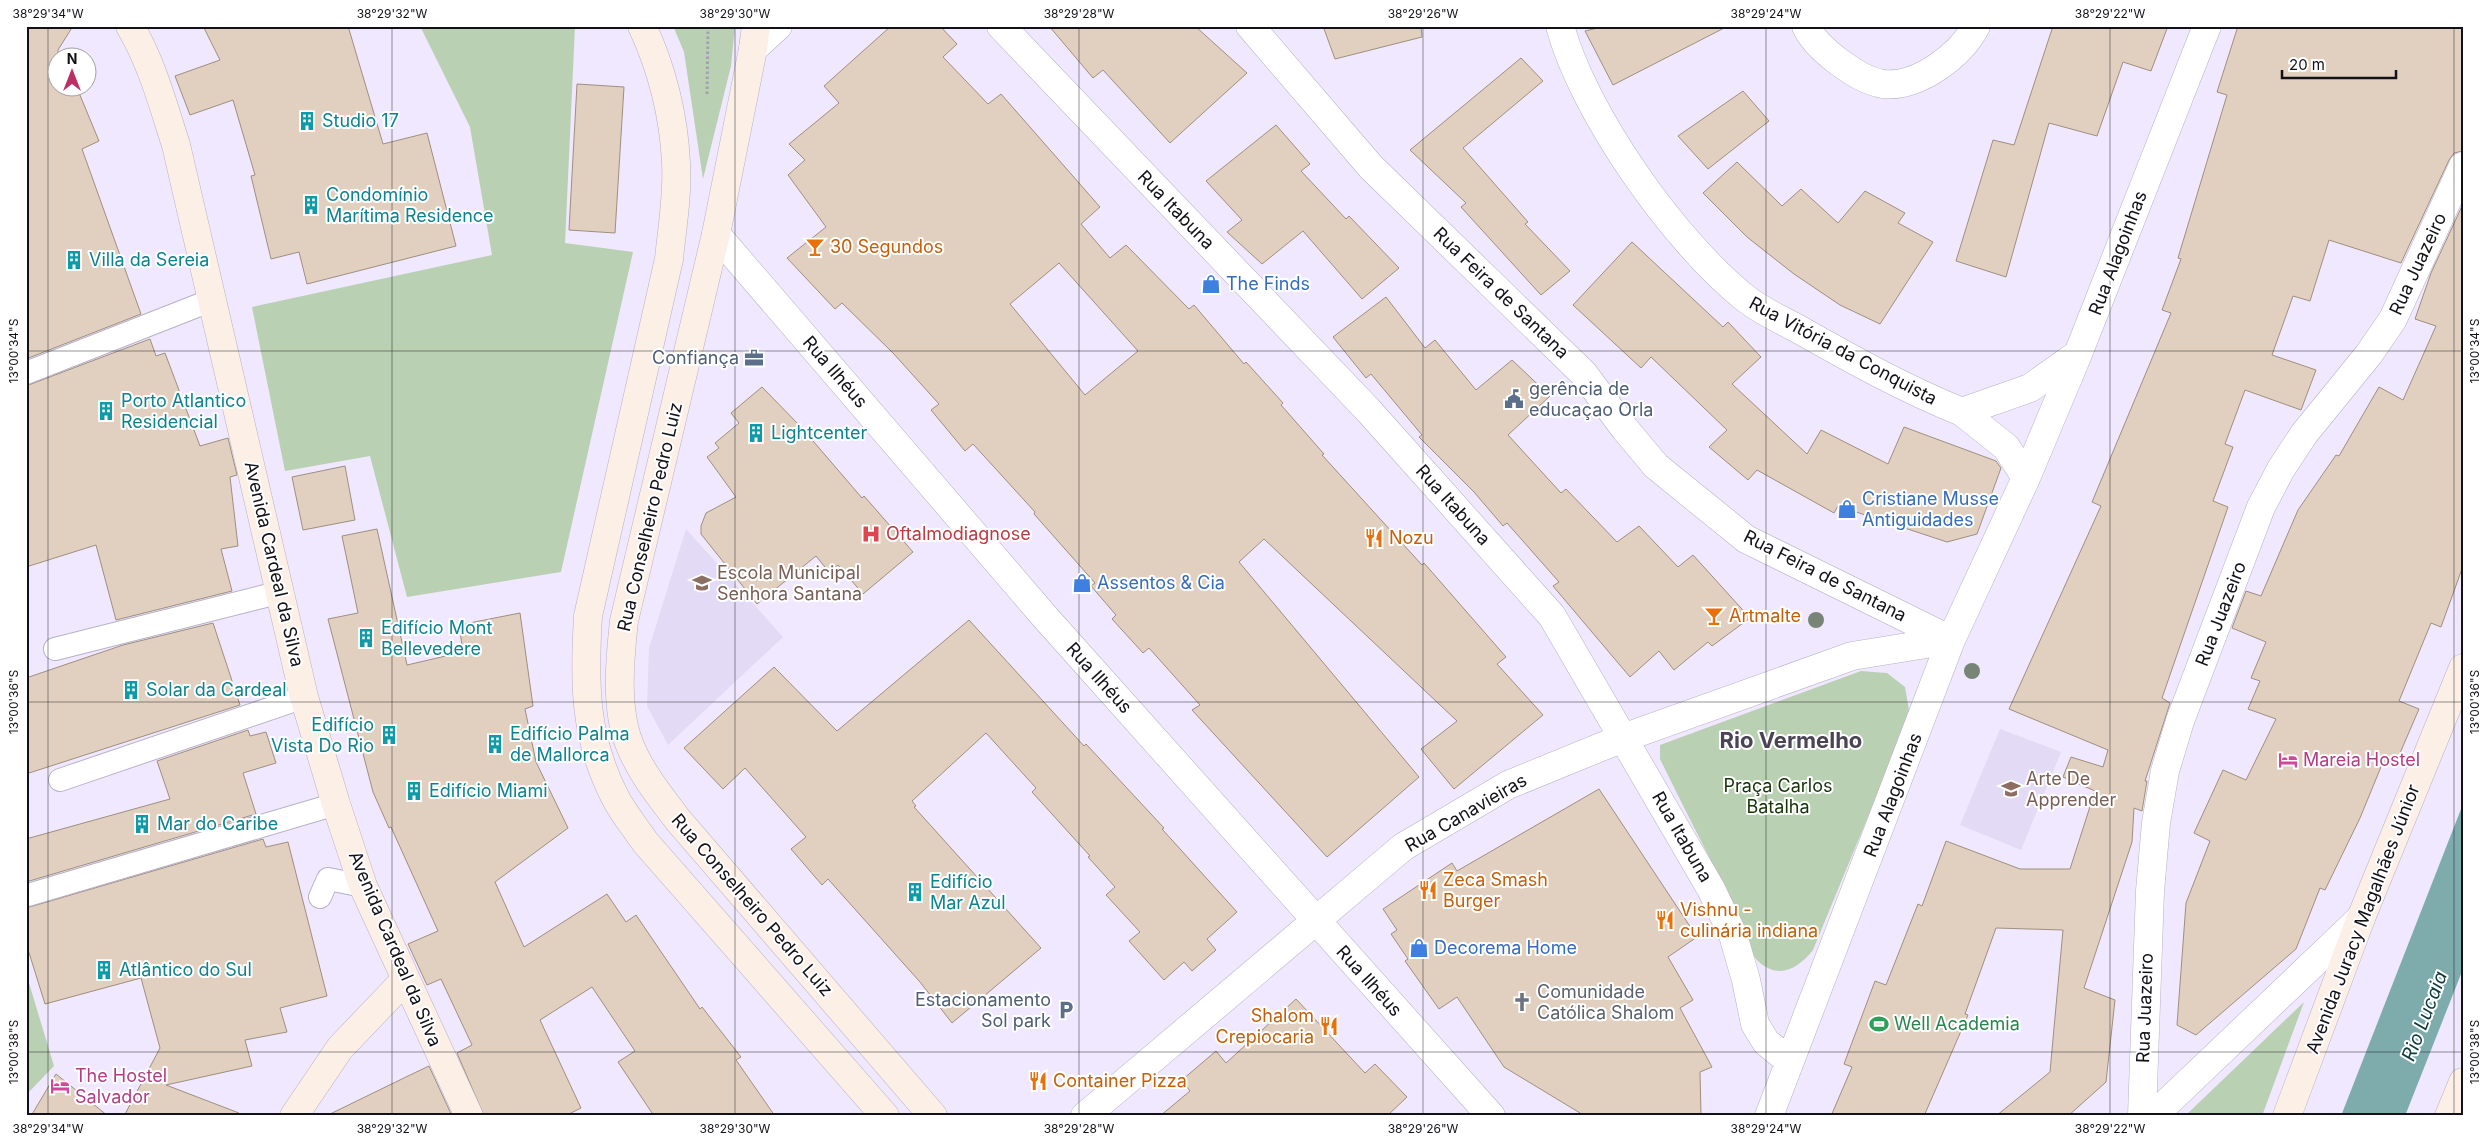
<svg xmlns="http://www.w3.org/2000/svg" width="2489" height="1142" font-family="Inter,sans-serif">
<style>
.built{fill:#e3daf6}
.green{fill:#bad0b2}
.water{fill:#7eabac}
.building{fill:#e1d0bf;stroke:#9f8f7f;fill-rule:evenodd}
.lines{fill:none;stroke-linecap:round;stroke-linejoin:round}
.service-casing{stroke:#b8b1c6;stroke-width:24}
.minor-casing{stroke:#b8b1c6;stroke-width:29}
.secondary-casing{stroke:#b8b1c6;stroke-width:29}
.path{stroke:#a5a0b1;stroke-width:3;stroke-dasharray:2.5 2.5;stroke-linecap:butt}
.service{stroke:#fff;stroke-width:22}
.minor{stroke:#fff;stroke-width:28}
.secondary{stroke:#fcefe6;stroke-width:28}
.tree{fill:#778476}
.ticks{fill:none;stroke:#131118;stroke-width:1;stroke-opacity:0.45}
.labels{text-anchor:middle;stroke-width:4;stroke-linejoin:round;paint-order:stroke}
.culture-label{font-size:18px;fill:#0d838f;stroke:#fff;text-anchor:start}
.street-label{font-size:18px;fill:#131118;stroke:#fff}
.food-label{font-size:18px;fill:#c56008;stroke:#fff;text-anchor:start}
.shop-label{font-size:18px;fill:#366cbe;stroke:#fff;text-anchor:start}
.service-label{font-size:18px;fill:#4e5e75;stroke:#fff;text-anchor:end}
.health-label{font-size:18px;fill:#be3a42;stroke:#fff;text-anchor:start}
.education-label{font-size:18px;fill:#785e54;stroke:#fff;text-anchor:start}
.hotel-label{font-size:18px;fill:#b23c85;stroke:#fff;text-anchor:start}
.park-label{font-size:18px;fill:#153306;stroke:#fff}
.worship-label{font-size:18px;fill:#5b616d;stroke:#fff;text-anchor:start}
.leisure-label{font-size:18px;fill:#27864d;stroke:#fff;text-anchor:start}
.water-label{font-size:19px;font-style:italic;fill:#0e3a3c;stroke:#fff}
.district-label{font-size:22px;font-weight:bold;fill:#4a4456;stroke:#fff}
.neatline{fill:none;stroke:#131118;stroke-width:2}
.ticks-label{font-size:12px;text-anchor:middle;fill:#131118}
</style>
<rect width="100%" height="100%" fill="#efe8fe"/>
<path class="built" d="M686,529L783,637L668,745L647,706L649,648Z
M2000,729L2061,752L2021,850L1960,825Z"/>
<path class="green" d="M420,26H575L565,243L633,252L561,572L407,597L370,456L285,471L252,307L492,255L470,127Z
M673,26H735L731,66L703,179L684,52Z
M1861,671L1887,673L1905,687L1909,710L1902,734L1813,950C1799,968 1779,980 1759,962C1748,952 1749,935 1743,923C1715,869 1687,814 1660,759V745Z
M26,973L54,1066L26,1095Z
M2304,1002L2262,1116H2185Z"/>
<path class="water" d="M2463,804V969L2405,1116H2341Z"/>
<path class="building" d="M26,26H73L58,50V88H77L99,141L82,149L141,314L26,359Z
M203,26H348L383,144L427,133L456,246L307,284L299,252L271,259L251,176L255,175L233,100L190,115L175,76L220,60Z
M891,26H940L957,44L943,57L988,104L1001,94L1100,207L1081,224L1110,258L1126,245L1189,309L1194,305L1244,364L1246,362L1283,403L1281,405L1324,454L1322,455L1422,565L1424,563L1506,657L1497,664L1543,715L1454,789L1421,749L1457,721L1264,539L1239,562L1419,777L1327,857L1192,710L1200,705L1149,648L1143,653L1112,619L1116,615L1091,586L1095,583L1034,514L1035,512L973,444L965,451L931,410L939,404L893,353L842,303L835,309L787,258L826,227L788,175L805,160L789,144L839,103L824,86ZM1059,263L1138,351L1085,395L1010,304Z
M1049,26H1195L1247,73L1170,143L1103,70L1093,78Z
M1323,26H1421L1422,37L1335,59Z
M1606,26H1728L1613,85L1585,31Z
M2053,26H2168L2151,71L2123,62L2097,136L2049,123L2006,277L1956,261L1993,140L2014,145Z
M2238,26H2463V151L2454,153L2449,160L2401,263L2329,240L2310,301L2293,296L2272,355L2316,370L2301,410L2245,390L2225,444L2233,447L2213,501L2228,507L2162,698L2170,703L2145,781H2147L2142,811L2134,808L2132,842L2084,988L2115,1000L2106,1082L2068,1116H1996L2050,1072L2063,930L1996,928L1965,1014L1968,1015L1924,1116H1831L1852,1067L1844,1064L1875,981L1886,985L1918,904L1922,906L1946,841L2020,869H2070L2095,791L2063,777L2071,757L2103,767L2108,750L2009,709L2101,506L2092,502L2171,313L2162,310L2181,259L2178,258L2227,95L2217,92Z
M1521,58L1543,81L1463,148L1528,222L1525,224L1570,271L1541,295L1461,207L1466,203L1410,150Z
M577,84L624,87L615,233L569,230Z
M1743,91L1769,121L1708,169L1678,136Z
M1276,125L1310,164L1301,171L1346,219L1349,216L1399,268L1362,299L1303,231L1262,264L1227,232L1242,220L1206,181Z
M1737,162L1782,206L1801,189L1838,223L1865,191L1905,213L1898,223L1933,242L1880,324L1840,305L1794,274L1747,237L1703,193Z
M2463,204V566L2441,627L2431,623L2399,701L2419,709L2394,767L2383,762L2360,818L2325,890L2320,888L2296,949L2196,1035L2177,1025L2186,903L2210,841L2194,833L2223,770L2246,780L2276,719L2248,709L2260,681L2251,678L2266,642L2232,628L2246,591L2261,596L2298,510L2336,455L2339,456L2379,387L2403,400L2436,326L2415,319L2431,273Z
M1632,242L1723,327L1728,322L1761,357L1732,384L1807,454L1821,430L1888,464L1904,427L1996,461L2001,468L1977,534L1947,542L1838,506L1834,513L1757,470L1748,480L1709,447L1727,430L1651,357L1641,368L1573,305Z
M1386,297L1425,348L1435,340L1476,390L1512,360L1550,396L1508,435L1561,493L1566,489L1617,542L1639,526L1678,567L1693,555L1750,618L1712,646L1708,642L1674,670L1659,651L1630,677L1553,586L1559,582L1507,523L1503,526L1474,492L1419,437L1422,435L1371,374L1366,378L1333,337Z
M150,339L156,356L165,353L200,446L228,438L237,475L230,477L238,546L221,549L232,591L116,620L96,545L26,567V386Z
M762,387L801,427L862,498L864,496L913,552L863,594L838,565L829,572L816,556L757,604L701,534V526L706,513L736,497L707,457L719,448L715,443L739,423L731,413Z
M345,466L355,520L303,530L292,477Z
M377,529L407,665L463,652L459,625L520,613L533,706L525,709L536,762L568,828L495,882L524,947L607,894L626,922L636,915L700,1009L702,1007L741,1057L736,1060L775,1116H654L618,1062L635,1051L592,987L540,1020L581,1108L565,1116H484L457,1053L472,1045L441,979L427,985L408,944L438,931L391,827L389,828L373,792L328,619L358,613L342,536Z
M969,620L1084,746L1086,744L1164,828L1162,829L1237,912L1207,939L1216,950L1192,971L1184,962L1164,980L1129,941L1140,932L1106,895L1115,887L1088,857L1090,856L1032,792L1036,788L986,733L912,801L916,806L914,807L1041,948L952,1023L920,982L828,879L822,885L791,849L806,837L745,768L723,789L684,748L774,667L837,731Z
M213,623L240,705L26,774V678L123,645Z
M248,730L250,736L266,732L276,763L243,773L256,814L26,882V839L170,799L157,761Z
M1599,789L1697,937L1668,957L1693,1000L1680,1008L1712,1067L1700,1072L1701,1116H1585L1504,1067L1457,997L1439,1009L1405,961L1408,959L1391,934L1397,930L1383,909L1452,863L1457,871Z
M263,839L266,847L288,842L327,996L280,1008L287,1032L245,1040L252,1066L166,1085L239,1113V1116H124L160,1048L141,978L45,1004L26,943V908Z
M1296,999L1365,1073L1375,1064L1407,1097L1387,1116H1160L1190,1091L1182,1080L1216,1051L1226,1063Z
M429,1066L452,1116H326L408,1076Z
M56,1074L108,1116H31Z"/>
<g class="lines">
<g class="service-casing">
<path id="service" d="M26,373L212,300
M55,649L281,592
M60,780L304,697
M28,895L336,804
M320,897L328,879L363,886"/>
</g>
<g class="minor-casing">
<path id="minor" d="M1001,26L1368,410L1552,616L1711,889L1733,935L1746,980L1755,1024L1766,1042L1789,1061
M1250,26L1371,167L1584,374L1625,429L1656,466L1746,539L1951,640
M1560,26C1584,114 1674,241 1745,298C1761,311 1782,320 1800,330C1853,360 1905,389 1962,412L2030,388L2078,354
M1806,26C1812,40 1827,53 1839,62C1853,72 1866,81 1883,84C1918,88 1961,55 1976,26
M753,49L778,26
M716,234L1045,617L1491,1116
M1962,412L2006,447L2026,478
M1085,1116L1403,847L1508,785L1623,738L1852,656L1951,640
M1769,1116L1951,640L2026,478L2078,354L2207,26
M2142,1116L2150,891L2156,823L2165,771L2180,721L2261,507L2281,469L2304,434L2369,354L2393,319L2463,166
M2153,1116L2361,918"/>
</g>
<g class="secondary-casing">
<path id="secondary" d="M130,26C152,63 163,105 176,145L304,697L336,804L363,886L469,1116
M642,26C662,68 674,117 676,163C678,195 672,228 669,259L588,616C584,682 584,737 615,797C623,813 635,827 645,842L885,1116
M756,26L753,49L716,234L624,621C620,658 615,707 629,743C640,772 660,796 678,820L933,1116
M294,1116L340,1048L405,980
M2287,1116L2361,918L2463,668
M2449,1116L2463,1082"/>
</g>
<path class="path" d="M707,94L708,26"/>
<use href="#service" class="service"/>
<use href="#minor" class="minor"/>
<use href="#secondary" class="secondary"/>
</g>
<g class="tree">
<circle cx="1816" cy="620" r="8"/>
<circle cx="1972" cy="671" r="8"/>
</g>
<path class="ticks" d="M48,26V1116M392,26V1116M735,26V1116M1079,26V1116M1423,26V1116M1766,26V1116M2110,26V1116M2454,26V1116M26,351H2463M26,702H2463M26,1052H2463"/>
<defs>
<g id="building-bare" transform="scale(1.5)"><path d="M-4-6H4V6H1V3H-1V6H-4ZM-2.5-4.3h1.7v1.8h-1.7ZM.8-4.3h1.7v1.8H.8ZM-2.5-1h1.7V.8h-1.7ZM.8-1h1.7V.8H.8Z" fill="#0f9aa8" stroke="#fff" stroke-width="2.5" paint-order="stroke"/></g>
<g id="bar-bare" transform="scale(1.5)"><path d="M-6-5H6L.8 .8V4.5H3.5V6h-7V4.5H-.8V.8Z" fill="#e8710a" stroke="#fff" stroke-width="2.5" paint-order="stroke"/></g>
<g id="shop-bare" transform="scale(1.5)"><path d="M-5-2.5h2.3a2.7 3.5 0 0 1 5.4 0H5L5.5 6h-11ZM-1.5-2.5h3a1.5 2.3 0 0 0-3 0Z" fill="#3f7fe0" stroke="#fff" stroke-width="2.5" paint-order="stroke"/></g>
<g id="office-bare" transform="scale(1.5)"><path d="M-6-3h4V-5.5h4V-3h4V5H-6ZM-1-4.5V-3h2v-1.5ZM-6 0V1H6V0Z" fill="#5c6f8a" stroke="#fff" stroke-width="2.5" paint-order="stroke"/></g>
<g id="civic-bare" transform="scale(1.5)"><path d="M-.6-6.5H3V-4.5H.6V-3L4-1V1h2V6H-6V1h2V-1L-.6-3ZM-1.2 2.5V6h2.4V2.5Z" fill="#5c6f8a" stroke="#fff" stroke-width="2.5" paint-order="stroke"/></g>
<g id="hospital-bare" transform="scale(1.5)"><path d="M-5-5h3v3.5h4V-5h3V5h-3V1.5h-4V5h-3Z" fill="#e0444e" stroke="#fff" stroke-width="2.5" paint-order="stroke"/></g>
<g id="restaurant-bare" transform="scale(1.5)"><path d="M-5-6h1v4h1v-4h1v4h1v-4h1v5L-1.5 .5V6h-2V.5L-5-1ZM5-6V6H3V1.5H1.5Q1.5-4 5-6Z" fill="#e8710a" stroke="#fff" stroke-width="2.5" paint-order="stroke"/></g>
<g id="school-bare" transform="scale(1.5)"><path d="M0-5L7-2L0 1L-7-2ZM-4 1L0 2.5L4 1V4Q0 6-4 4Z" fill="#8d6e63" stroke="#fff" stroke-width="2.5" paint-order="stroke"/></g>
<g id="hotel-bare" transform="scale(1.5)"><path d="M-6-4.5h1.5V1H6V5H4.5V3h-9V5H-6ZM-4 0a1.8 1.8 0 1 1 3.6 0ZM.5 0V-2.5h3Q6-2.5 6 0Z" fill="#d1479c" stroke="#fff" stroke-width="2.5" paint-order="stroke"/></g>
<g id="church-bare" transform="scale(1.5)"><path d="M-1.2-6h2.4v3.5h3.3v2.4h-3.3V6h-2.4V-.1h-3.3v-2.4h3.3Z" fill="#6b7280" stroke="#fff" stroke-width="2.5" paint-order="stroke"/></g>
<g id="parking-bare" transform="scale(1.5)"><path d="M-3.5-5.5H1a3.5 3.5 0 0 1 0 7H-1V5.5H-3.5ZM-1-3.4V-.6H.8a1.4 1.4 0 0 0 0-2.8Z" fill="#5c6f8a" stroke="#fff" stroke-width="2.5" paint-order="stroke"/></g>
<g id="stadium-bare" transform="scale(1.5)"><path d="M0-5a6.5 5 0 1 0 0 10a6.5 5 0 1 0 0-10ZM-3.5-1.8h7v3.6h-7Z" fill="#2e9e5b" stroke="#fff" stroke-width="2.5" paint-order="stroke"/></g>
</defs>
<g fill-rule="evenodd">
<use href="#building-bare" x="307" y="121"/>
<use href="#building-bare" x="311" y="205"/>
<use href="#bar-bare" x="815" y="247"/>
<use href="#building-bare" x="74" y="260"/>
<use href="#shop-bare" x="1211" y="284"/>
<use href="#office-bare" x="754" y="358"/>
<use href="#civic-bare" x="1514" y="399"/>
<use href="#building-bare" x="106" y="411"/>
<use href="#building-bare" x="756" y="433"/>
<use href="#shop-bare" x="1847" y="509"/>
<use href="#hospital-bare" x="871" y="534"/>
<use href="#restaurant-bare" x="1374" y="538"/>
<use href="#school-bare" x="702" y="583"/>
<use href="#shop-bare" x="1082" y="583"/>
<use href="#bar-bare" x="1714" y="616"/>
<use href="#building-bare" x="366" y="638"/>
<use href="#building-bare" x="131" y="690"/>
<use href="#building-bare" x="389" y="735"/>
<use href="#building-bare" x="495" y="744"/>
<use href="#hotel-bare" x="2288" y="760"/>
<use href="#school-bare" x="2011" y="789"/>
<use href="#building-bare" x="414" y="791"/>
<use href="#building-bare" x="142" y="824"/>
<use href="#restaurant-bare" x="1428" y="890"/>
<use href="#building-bare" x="915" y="892"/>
<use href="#restaurant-bare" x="1665" y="920"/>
<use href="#shop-bare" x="1419" y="948"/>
<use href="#building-bare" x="104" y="970"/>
<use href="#church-bare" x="1522" y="1002"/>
<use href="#parking-bare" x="1066" y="1010"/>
<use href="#stadium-bare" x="1879" y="1024"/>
<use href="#restaurant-bare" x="1329" y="1026"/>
<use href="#restaurant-bare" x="1038" y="1081"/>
<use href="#hotel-bare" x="60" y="1086"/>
</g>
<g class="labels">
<g class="culture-label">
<text x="322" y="127">Studio 17</text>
<text x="326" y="201">Condomínio<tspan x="326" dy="21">Marítima Residence</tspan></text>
<text x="89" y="266">Villa da Sereia</text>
<text x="121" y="407">Porto Atlantico<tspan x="121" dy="21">Residencial</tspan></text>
<text x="771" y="439">Lightcenter</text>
<text x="381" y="634">Edifício Mont<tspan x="381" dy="21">Bellevedere</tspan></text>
<text x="146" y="696">Solar da Cardeal</text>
<text x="374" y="731" text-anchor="end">Edifício<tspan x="374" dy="21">Vista Do Rio</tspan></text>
<text x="510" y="740">Edifício Palma<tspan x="510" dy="21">de Mallorca</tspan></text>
<text x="429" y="797">Edifício Miami</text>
<text x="157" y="830">Mar do Caribe</text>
<text x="930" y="888">Edifício<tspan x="930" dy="21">Mar Azul</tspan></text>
<text x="119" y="976">Atlântico do Sul</text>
</g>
<g class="street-label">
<text transform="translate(1176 210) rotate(46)" y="6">Rua Itabuna</text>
<text transform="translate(2118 253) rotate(-69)" y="6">Rua Alagoinhas</text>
<text transform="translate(2418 264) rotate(-65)" y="6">Rua Juazeiro</text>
<text transform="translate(1501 293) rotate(44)" y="6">Rua Feira de Santana</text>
<text transform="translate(1843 351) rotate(28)" y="6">Rua Vitória da Conquista</text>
<text transform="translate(835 372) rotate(49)" y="6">Rua Ilhéus</text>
<text transform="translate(1453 505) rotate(48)" y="6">Rua Itabuna</text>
<text transform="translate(650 517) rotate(-77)" y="6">Rua Conselheiro Pedro Luiz</text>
<text transform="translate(274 564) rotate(77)" y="6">Avenida Cardeal da Silva</text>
<text transform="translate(1825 576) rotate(27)" y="6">Rua Feira de Santana</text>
<text transform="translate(2221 614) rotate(-69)" y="6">Rua Juazeiro</text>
<text transform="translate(1099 678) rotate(48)" y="6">Rua Ilhéus</text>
<text transform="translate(1893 795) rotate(-69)" y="6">Rua Alagoinhas</text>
<text transform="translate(1466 813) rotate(-30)" y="6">Rua Canavieiras</text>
<text transform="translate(1682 837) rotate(60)" y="6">Rua Itabuna</text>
<text transform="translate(752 905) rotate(49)" y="6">Rua Conselheiro Pedro Luiz</text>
<text transform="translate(2363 919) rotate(-69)" y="6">Avenida Juracy Magalhães Júnior</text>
<text transform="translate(395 949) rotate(67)" y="6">Avenida Cardeal da Silva</text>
<text transform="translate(1369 981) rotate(48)" y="6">Rua Ilhéus</text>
<text transform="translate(2145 1008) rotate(-88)" y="6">Rua Juazeiro</text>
</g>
<g class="food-label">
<text x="830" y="253">30 Segundos</text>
<text x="1389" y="544">Nozu</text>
<text x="1729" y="622">Artmalte</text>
<text x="1443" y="886">Zeca Smash<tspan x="1443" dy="21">Burger</tspan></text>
<text x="1680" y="916">Vishnu -<tspan x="1680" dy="21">culinária indiana</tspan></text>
<text x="1314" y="1022" text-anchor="end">Shalom<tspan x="1314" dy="21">Crepiocaria</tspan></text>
<text x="1053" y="1087">Container Pizza</text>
</g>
<g class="shop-label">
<text x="1226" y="290">The Finds</text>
<text x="1862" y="505">Cristiane Musse<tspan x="1862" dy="21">Antiguidades</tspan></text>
<text x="1097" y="589">Assentos &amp; Cia</text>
<text x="1434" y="954">Decorema Home</text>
</g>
<g class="service-label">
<text x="739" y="364">Confiança</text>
<text x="1529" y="395" text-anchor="start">gerência de<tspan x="1529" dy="21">educaçao Orla</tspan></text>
<text x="1051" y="1006">Estacionamento<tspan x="1051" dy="21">Sol park</tspan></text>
</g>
<g class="health-label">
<text x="886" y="540">Oftalmodiagnose</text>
</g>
<g class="education-label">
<text x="717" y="579">Escola Municipal<tspan x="717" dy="21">Senhora Santana</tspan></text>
<text x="2026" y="785">Arte De<tspan x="2026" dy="21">Apprender</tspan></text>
</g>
<g class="hotel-label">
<text x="2303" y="766">Mareia Hostel</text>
<text x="75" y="1082">The Hostel<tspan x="75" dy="21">Salvador</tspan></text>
</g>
<g class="park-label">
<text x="1778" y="792">Praça Carlos<tspan x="1778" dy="21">Batalha</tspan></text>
</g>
<g class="worship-label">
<text x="1537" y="998">Comunidade<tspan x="1537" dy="21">Católica Shalom</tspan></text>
</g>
<g class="leisure-label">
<text x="1894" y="1030">Well Academia</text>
</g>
<g class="water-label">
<text transform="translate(2424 1016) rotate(-69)" y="7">Rio Lucaia</text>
</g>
<g class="district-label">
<text x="1791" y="748">Rio Vermelho</text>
</g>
</g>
<rect width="2489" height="1142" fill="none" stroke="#ffffff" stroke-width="55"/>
<g transform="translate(72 72)"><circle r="24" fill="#ffffff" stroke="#a1a0a3"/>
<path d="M0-4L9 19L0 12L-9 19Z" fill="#bc2f64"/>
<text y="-8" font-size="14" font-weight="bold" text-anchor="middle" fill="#131118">N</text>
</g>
<path d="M2282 70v8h114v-8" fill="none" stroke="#131118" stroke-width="2.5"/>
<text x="2289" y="70" font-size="15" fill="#131118" stroke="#ffffff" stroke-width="4" paint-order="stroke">20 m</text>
<rect x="28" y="28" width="2434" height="1086" class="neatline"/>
<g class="ticks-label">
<text x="48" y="18">38°29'34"W</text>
<text x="392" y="18">38°29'32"W</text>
<text x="735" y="18">38°29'30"W</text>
<text x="1079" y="18">38°29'28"W</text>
<text x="1423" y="18">38°29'26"W</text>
<text x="1766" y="18">38°29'24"W</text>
<text x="2110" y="18">38°29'22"W</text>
<text transform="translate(14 351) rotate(-90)" y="4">13°00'34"S</text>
<text transform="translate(2475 351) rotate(-90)" y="4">13°00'34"S</text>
<text transform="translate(14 702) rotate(-90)" y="4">13°00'36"S</text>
<text transform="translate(2475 702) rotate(-90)" y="4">13°00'36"S</text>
<text transform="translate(14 1052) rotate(-90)" y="4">13°00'38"S</text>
<text transform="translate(2475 1052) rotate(-90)" y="4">13°00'38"S</text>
<text x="48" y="1133">38°29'34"W</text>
<text x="392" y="1133">38°29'32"W</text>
<text x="735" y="1133">38°29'30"W</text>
<text x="1079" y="1133">38°29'28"W</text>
<text x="1423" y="1133">38°29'26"W</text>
<text x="1766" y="1133">38°29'24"W</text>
<text x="2110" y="1133">38°29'22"W</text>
</g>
</svg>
